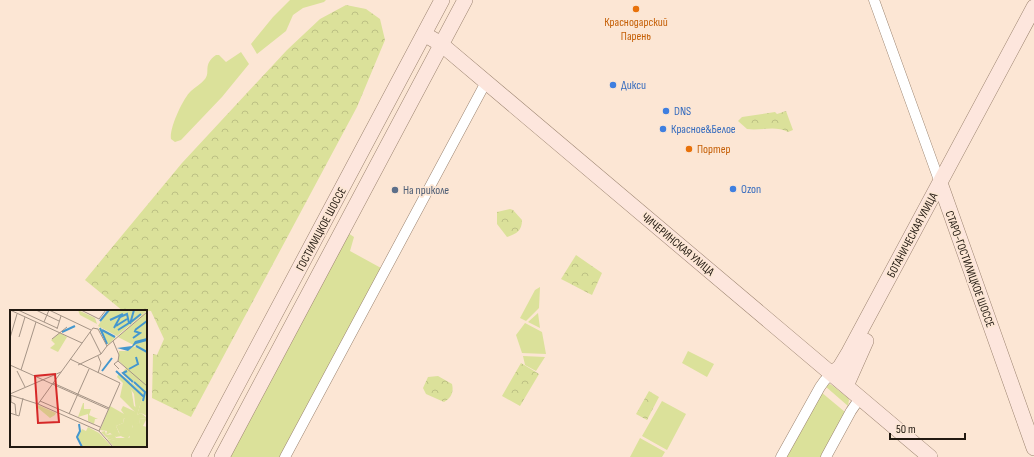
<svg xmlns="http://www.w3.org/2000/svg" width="1034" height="457" font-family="'Sofia Sans Condensed',sans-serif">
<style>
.green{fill:#dbe19a}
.forest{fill:url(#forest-crowns)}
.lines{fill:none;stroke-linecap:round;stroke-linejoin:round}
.street-casing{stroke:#9b836f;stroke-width:11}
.secondary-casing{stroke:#9b836f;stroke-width:16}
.street{stroke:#fff;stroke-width:10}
.secondary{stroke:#fde6dd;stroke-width:15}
.food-dot{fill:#e8710a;stroke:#fce6d4;stroke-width:1.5}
.shop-dot{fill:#3f7fe0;stroke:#fce6d4;stroke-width:1.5}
.service-dot{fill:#5c6f8a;stroke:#fce6d4;stroke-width:1.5}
.labels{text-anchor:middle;stroke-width:3.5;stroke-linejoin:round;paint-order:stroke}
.food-label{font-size:12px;fill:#c56008;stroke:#fce6d4}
.shop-label{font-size:12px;fill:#366cbe;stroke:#fce6d4;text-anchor:start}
.service-label{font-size:12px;fill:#4e5e75;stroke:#fce6d4;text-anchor:start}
.street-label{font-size:12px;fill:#221911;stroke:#fce6d4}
.inset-river{fill:none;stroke:#4497ce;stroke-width:2}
.inset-road{fill:none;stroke:#a59486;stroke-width:1}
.view{fill:#d62828;fill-opacity:0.15;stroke:#d62828;stroke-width:2}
.inset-edge{fill:none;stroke:#221911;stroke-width:2}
</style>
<defs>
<pattern id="forest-crowns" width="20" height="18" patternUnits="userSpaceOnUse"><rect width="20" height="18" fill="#dbe19a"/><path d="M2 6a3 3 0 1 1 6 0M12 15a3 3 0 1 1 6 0" fill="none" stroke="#bcc084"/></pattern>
</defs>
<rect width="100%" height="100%" fill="#fce6d4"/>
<path class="green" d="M290,0H326L324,2L303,8L293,15L286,31L257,54L251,44L273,17Z
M241,52L249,64L222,97L181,140L175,142L171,139C169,129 183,98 191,91C195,87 201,84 205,79C211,72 202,65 216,55H219L226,62Z
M348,233L354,237L350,251L381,268L280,457H229Z
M540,287L539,308L526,321L520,318L535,290Z
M538,313L540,328L528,322Z
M525,323L542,332L546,354L522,353L516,335Z
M688,351L714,364L707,377L682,363Z
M523,356L545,357L536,371L525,365Z
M830,384L833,386L848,398L849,400L848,406L825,386Z
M821,392L845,412L821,457H786Z
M662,401L686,414L667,450L642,436Z
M640,438L665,452L662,457H630Z"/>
<path class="forest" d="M346,5L366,9L380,19L385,40L357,107L191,417L152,398L153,354L157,355L164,339L151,311H123L85,280L182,163L287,50L320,19Z
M786,111L793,130L788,132C775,125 761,131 747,129L738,121L742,117L775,112L777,114Z
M510,209L513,210L522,220C522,231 516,234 507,237L497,224V212Z
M576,255L602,273L592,295C581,290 572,284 561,279Z
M521,363L539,374L520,406L502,396Z
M438,376L452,384C454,392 451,398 444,402L426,394L423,388L428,377Z
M649,391L659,397L647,420L636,414Z"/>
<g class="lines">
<g class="street-casing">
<path id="street" d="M874,0L940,183
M285,457L486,82
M781,457L820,387L825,380L832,374
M826,457L851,411L860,398"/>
</g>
<g class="secondary-casing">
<path id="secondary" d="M424,34L441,44L930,457
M940,183L1034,448
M832,374L840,367L849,352L1034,7
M846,386L866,341
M199,457L442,0
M222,457L465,0"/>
</g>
<use href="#street" class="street"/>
<use href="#secondary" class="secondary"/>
</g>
<g class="food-dot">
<circle cx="636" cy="9" r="4"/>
<circle cx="689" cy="149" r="4"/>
</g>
<g class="shop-dot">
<circle cx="613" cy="85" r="4"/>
<circle cx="666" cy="111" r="4"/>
<circle cx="663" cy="129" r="4"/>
<circle cx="733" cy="189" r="4"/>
</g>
<circle class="service-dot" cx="395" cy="190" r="4"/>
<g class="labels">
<g class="food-label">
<text x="636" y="26">Краснодарский<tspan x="636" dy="14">Парень</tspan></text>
<text x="697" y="153" text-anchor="start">Портер</text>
</g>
<g class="shop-label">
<text x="621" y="89">Дикси</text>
<text x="674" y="115">DNS</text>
<text x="671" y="133">Красное&amp;Белое</text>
<text x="741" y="193">Ozon</text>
</g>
<g class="service-label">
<text x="403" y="194">На приколе</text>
</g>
<g class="street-label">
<text transform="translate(321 229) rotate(-62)" y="4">ГОСТИЛИЦКОЕ ШОССЕ</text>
<text transform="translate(912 235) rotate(-62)" y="4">БОТАНИЧЕСКАЯ УЛИЦА</text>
<text transform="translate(678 244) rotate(40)" y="4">ЧИЧЕРИНСКАЯ УЛИЦА</text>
<text transform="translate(970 269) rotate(70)" y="4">СТАРО-ГОСТИЛИЦКОЕ ШОССЕ</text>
</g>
</g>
<g transform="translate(10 310)">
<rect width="137" height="137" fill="#fce6d4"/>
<path d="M50,23L57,27L48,42L40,38L45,34L41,30ZM121,72L134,82L127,105L131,103L137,108L129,109L132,124H129L127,113L123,118L121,110L114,108L113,113L106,116L109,123L126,131L116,134L98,129L96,127L115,131V128L111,126L106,127L100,123L96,125L97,121L90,120L100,96L114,104L111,100L113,96L126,102L124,84L120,78ZM73,93H74V99H81L79,105L88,109H85L84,114L78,111V104L68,107L73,93L66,106Z" fill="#dbe19a"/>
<path d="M68,0L85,8L87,14L70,5ZM98,0H137V1L107,26L88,16ZM137,2V42L108,27ZM88,17L89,18L106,27L98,35ZM123,36L137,43V106L131,103L127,105L134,82L112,63L116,58L108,50L109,41H118ZM109,63L120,71L124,96L128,99L127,104L110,87L113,73L107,67ZM28,95L46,103L45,105L40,108L28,98ZM115,106L124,110L122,118L126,111L130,117L129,109L137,108L133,116L137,117V137H104L97,129L116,133L118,131L120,126L117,128L111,126L106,116L113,113ZM95,121L96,125L104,124L106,128H115V132L96,127L91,122Z" fill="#dbe19a"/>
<path d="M78,117L89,123L102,137H73L68,127L72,119L76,121Z" fill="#dbe19a"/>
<path d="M137,28V31L126,34L118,41L107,38L122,36L125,31Z" fill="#4497ce"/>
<path class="inset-river" d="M100,10L113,4M90,11L99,0M121,12L131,4M120,14L124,0M106,16L117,9M90,18L97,34M104,18L110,7L117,4L119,13L108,20M92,20L105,27M125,20L137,11M52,22L65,16M123,28L130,23L124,21M126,36L137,42M119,59L128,54L126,47M92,61L102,48M106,61L134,87M117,61L113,63L123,72M124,72L135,82L133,91M69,114L70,121L67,127L72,137"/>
<path class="inset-road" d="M0,0L72,33M8,0L47,18M26,0L49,11M39,0L81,20M71,0L89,9L96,0M34,12L39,0M47,19L51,6M80,22L91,44M9,27L15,7M0,28L7,4M42,29L57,17M103,31L109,45L108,51L137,76M88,46L91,53L88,63M60,49L110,73L89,121M108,51L104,54L109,59M0,55L98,99M68,55L91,44L97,36M11,60L26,12M7,61L15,77M43,73L99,98M0,84L51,62M0,85L28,94L83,18L88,19L97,36L137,2M1,86V92L5,94L6,105M30,91L90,117M28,94L89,121L103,137M0,103L9,106L13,88M59,104L79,59"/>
<path class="view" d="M45,64L49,112L28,113L25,66Z"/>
<rect width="137" height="137" class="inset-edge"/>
</g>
<path d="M890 433v6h75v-6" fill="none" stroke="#221911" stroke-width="2"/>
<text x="896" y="433" font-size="12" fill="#221911" stroke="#fce6d4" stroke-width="3" paint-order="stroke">50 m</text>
</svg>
